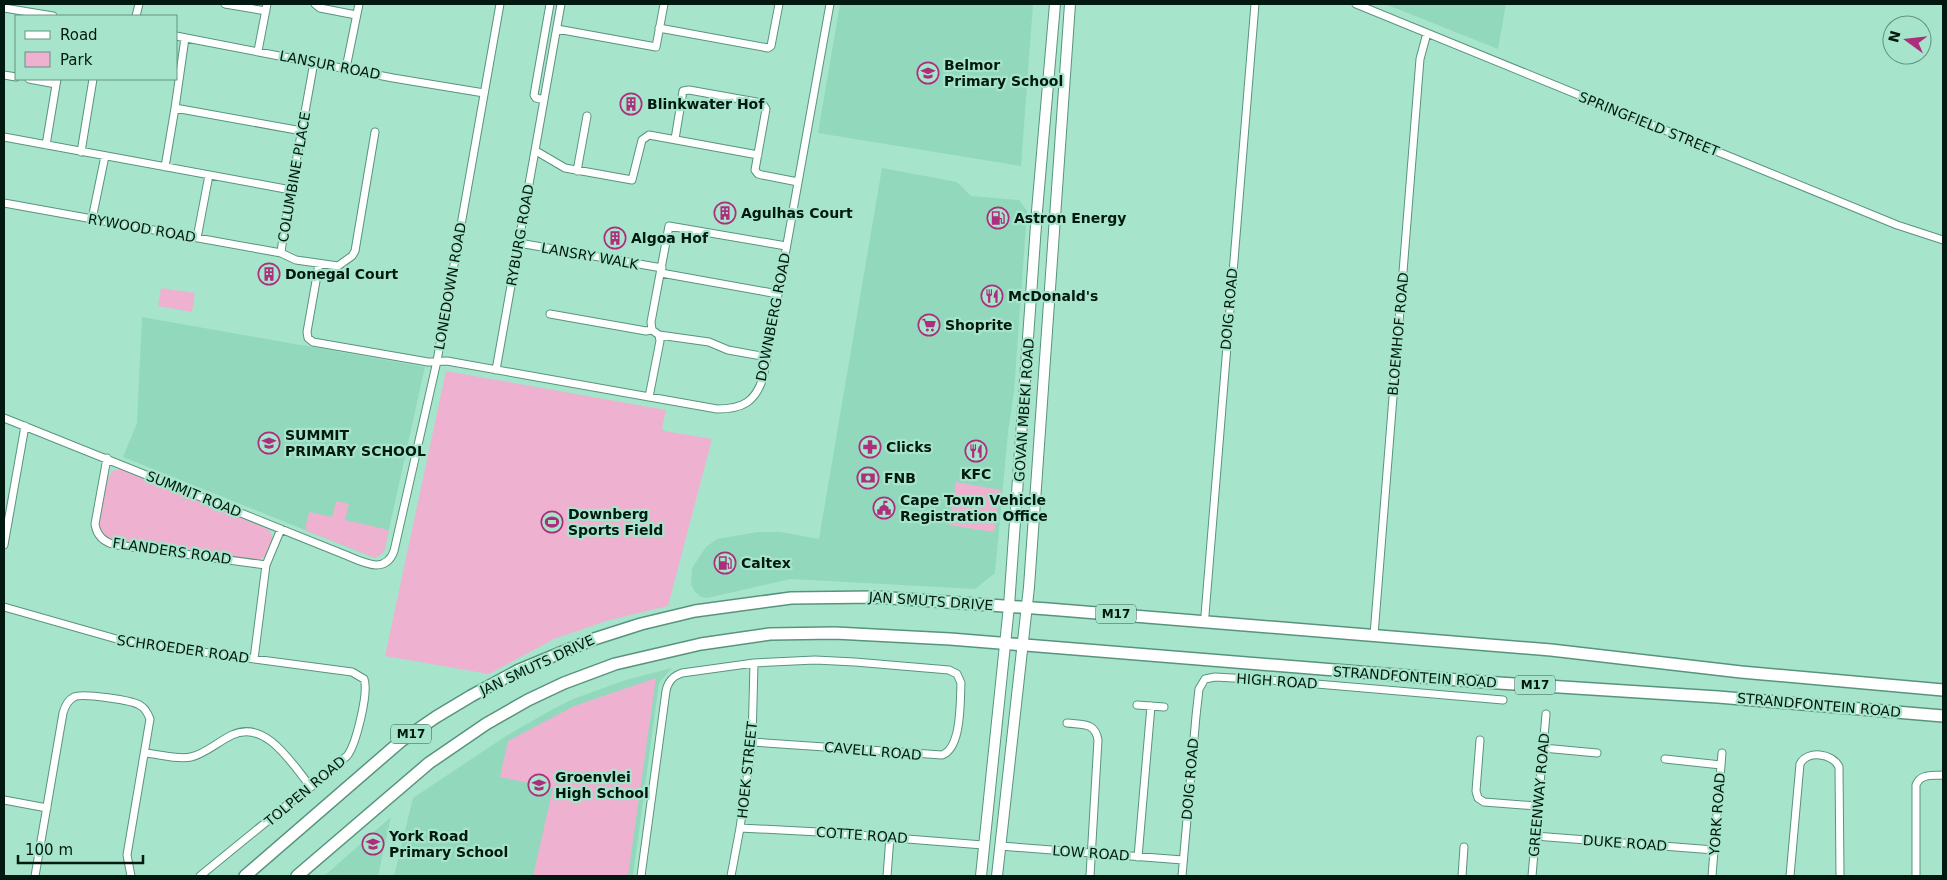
<svg xmlns="http://www.w3.org/2000/svg" width="1947" height="880" font-family="'DejaVu Sans',sans-serif">
<style>
.built{fill:#92d8bc}
.green{fill:#efb1d0}
.lines{fill:none;stroke-linecap:round;stroke-linejoin:round}
.street-casing{stroke:#58947d;stroke-width:9}
.secondary-casing{stroke:#58947d;stroke-width:12}
.primary-casing{stroke:#58947d;stroke-width:14}
.street{stroke:#fff;stroke-width:7}
.secondary{stroke:#fff;stroke-width:10}
.primary{stroke:#fff;stroke-width:11}
.labels{text-anchor:middle;stroke-width:4.5;stroke-linejoin:round;paint-order:stroke}
.shield{fill:#a6e5cb;stroke:#325648;stroke-width:1}
.shield-label{font-size:12px;font-weight:bold;fill:#011910}
.street-label{font-size:14px;fill:#011910;stroke:#a6e5cb}
.poi-label{font-size:14px;font-weight:bold;fill:#011910;stroke:#a6e5cb;text-anchor:start}
</style>
<rect width="100%" height="100%" fill="#a6e5cb"/>
<path class="built" d="M840,4H1033L1021,166L818,133Z
M1385,4H1506L1498,49Z
M882,168L957,182L971,196L1019,200L1027,211L1014,393L1008,432L995,573L975,589L791,579L707,598L701,597L695,592L691,585L692,568L706,547L717,539L758,532H780L819,539Z
M142,317L425,367L384,552L375,558L123,457L137,423Z
M672,668L659,683L633,876H394L413,798L506,736L553,709L573,699L626,680Z
M391,817L378,876H324L331,870Z"/>
<path class="green" d="M161,288L195,293L192,312L158,306Z
M446,371L666,410L662,428L664,431L712,439L668,606L606,621L554,639L489,674L385,656Z
M120,469L268,529C277,539 270,558 257,560L113,541C107,538 103,536 101,531C97,522 106,478 112,471Z
M956,482L1001,490L994,532L949,525Z
M336,501L349,504L345,520L389,530L384,552L375,558L305,530L309,512L332,517Z
M656,678L628,876H533L553,788L500,777L508,741L574,706Z"/>
<g class="lines">
<g class="street-casing">
<path id="street" d="M225,4L266,11
M315,4L320,8L356,15
M1356,4L1765,171L1897,225L1943,240
M4,8L53,16
M136,16L139,4
M659,28L768,48L771,46L779,4
M557,29L656,47L664,4
M176,36L393,78L484,93
M258,51L267,4
M346,68L359,4
M4,75L16,77
M29,79L56,84
M544,100L536,98L534,95L550,4
M175,108L302,131
M4,137L291,190
M675,139L683,91L689,90L762,103L766,109L755,170L758,174L762,175L798,182
M46,145L57,79
M536,151L565,168L632,180L642,140L649,135L758,155
M81,152L93,79
M165,167L175,108L185,38
M577,171L587,116
M4,203L281,253L296,260L338,266L352,256L355,251L375,132
M92,219L105,156
M197,238L209,175
M519,243L662,268
M281,253L284,229L314,62
M319,264L307,332L308,338L313,342L428,362L447,361L717,409C743,409 755,402 763,378L830,4
M661,273L778,294
M550,314L646,331L652,330
M659,335L709,342L728,350L767,357
M496,370L561,4
M649,397L660,341L659,335L652,330L651,322L669,226L786,246
M4,418L343,554C361,561 385,576 394,551L437,361L500,4
M107,458L95,524C97,537 105,543 117,545L266,565
M4,545L25,426
M4,607L127,642L352,672L364,679C369,692 356,745 347,756L200,876
M1205,615L1255,4
M1374,635L1420,59L1427,33
M254,659L266,565L281,529
M1137,705L1164,707
M1067,723C1083,725 1095,722 1098,740L1090,876
M1480,740L1476,791L1478,798L1484,802L1537,806
M1543,748L1597,753
M145,753C159,754 177,760 191,757C205,754 219,741 232,735C266,719 292,764 311,787
M1665,759L1721,765
M4,800L47,808
M740,828L819,832L983,845
M1535,836L1714,850
M1000,846L1183,860
M1138,857L1151,706
M35,876L63,713C65,706 68,700 74,697C82,693 134,700 141,706C146,709 148,714 150,719L127,855L131,876
M641,876L666,691C668,681 673,676 682,673L754,663L815,660L855,662L949,670L957,674L961,683C960,701 962,748 942,755L752,742
M731,876L740,828L752,742L754,663
M887,876L890,837
M1182,876L1196,716L1199,689L1205,679L1215,677L1269,680L1503,700
M1462,876L1464,847
M1532,876L1546,714
M1712,876L1722,753
M1790,876L1800,764C1807,750 1833,753 1839,767L1840,876
M1916,876V785C1921,773 1932,776 1943,775"/>
</g>
<g class="secondary-casing">
<path id="secondary" d="M981,876L1009,606L1037,211L1055,4
M997,876L1029,587L1070,4"/>
</g>
<g class="primary-casing">
<path id="primary" d="M245,876L401,741L436,717L471,696L519,670L594,639L641,624L695,611L791,598L876,597L1048,609L1551,650L1741,672L1943,690
M297,876L429,763L486,724L528,700L564,683L615,664L701,644L770,634L835,633L950,639L1483,682L1718,697L1943,716"/>
</g>
<use href="#street" class="street"/>
<use href="#secondary" class="secondary"/>
<use href="#primary" class="primary"/>
</g>
<defs>
<g id="school-ring" transform="scale(1.125)"><circle r="9.5" fill="#a6e5cb" stroke="#ad2e7c" stroke-width="1.5"/><path d="M0-5L7-2L0 1L-7-2ZM-4 1L0 2.5L4 1V4Q0 6-4 4Z" fill="#ad2e7c"/></g>
<g id="building-ring" transform="scale(1.125)"><circle r="9.5" fill="#a6e5cb" stroke="#ad2e7c" stroke-width="1.5"/><path d="M-4-6H4V6H1V3H-1V6H-4ZM-2.5-4.3h1.7v1.8h-1.7ZM.8-4.3h1.7v1.8H.8ZM-2.5-1h1.7V.8h-1.7ZM.8-1h1.7V.8H.8Z" fill="#ad2e7c"/></g>
<g id="fuel-ring" transform="scale(1.125)"><circle r="9.5" fill="#a6e5cb" stroke="#ad2e7c" stroke-width="1.5"/><path d="M-5.5-6h7V0h2V4h1.3V-2.5L3-4.5l.8-.8L6-3V5H2.5V1h-1V6h-7ZM-4.2-4.7v3.2H.2V-4.7Z" fill="#ad2e7c"/></g>
<g id="restaurant-ring" transform="scale(1.125)"><circle r="9.5" fill="#a6e5cb" stroke="#ad2e7c" stroke-width="1.5"/><path d="M-5-6h1v4h1v-4h1v4h1v-4h1v5L-1.5 .5V6h-2V.5L-5-1ZM5-6V6H3V1.5H1.5Q1.5-4 5-6Z" fill="#ad2e7c"/></g>
<g id="supermarket-ring" transform="scale(1.125)"><circle r="9.5" fill="#a6e5cb" stroke="#ad2e7c" stroke-width="1.5"/><path d="M-6-5.5h2.5l.6 2H6L4.5 2H-2.5L-4.4-4H-6ZM-1.5 3.2a1.3 1.3 0 1 0 .1 0ZM3 3.2a1.3 1.3 0 1 0 .1 0Z" fill="#ad2e7c"/></g>
<g id="pharmacy-ring" transform="scale(1.125)"><circle r="9.5" fill="#a6e5cb" stroke="#ad2e7c" stroke-width="1.5"/><path d="M-2-6h4v4h4v4h-4v4h-4v-4h-4v-4h4Z" fill="#ad2e7c"/></g>
<g id="bank-ring" transform="scale(1.125)"><circle r="9.5" fill="#a6e5cb" stroke="#ad2e7c" stroke-width="1.5"/><path d="M-6-4H6V4H-6ZM0-2.3a2.3 2.3 0 1 0 0 4.6a2.3 2.3 0 1 0 0-4.6Z" fill="#ad2e7c"/></g>
<g id="civic-ring" transform="scale(1.125)"><circle r="9.5" fill="#a6e5cb" stroke="#ad2e7c" stroke-width="1.5"/><path d="M-.6-6.5H3V-4.5H.6V-3L4-1V1h2V6H-6V1h2V-1L-.6-3ZM-1.2 2.5V6h2.4V2.5Z" fill="#ad2e7c"/></g>
<g id="stadium-ring" transform="scale(1.125)"><circle r="9.5" fill="#a6e5cb" stroke="#ad2e7c" stroke-width="1.5"/><path d="M0-5a6.5 5 0 1 0 0 10a6.5 5 0 1 0 0-10ZM-3.5-1.8h7v3.6h-7Z" fill="#ad2e7c"/></g>
</defs>
<g fill-rule="evenodd">
<use href="#school-ring" x="928" y="73"/>
<use href="#building-ring" x="631" y="104"/>
<use href="#building-ring" x="725" y="213"/>
<use href="#fuel-ring" x="998" y="218"/>
<use href="#building-ring" x="615" y="238"/>
<use href="#building-ring" x="269" y="274"/>
<use href="#restaurant-ring" x="992" y="296"/>
<use href="#supermarket-ring" x="929" y="325"/>
<use href="#school-ring" x="269" y="443"/>
<use href="#pharmacy-ring" x="870" y="447"/>
<use href="#restaurant-ring" x="976" y="451"/>
<use href="#bank-ring" x="868" y="478"/>
<use href="#civic-ring" x="884" y="508"/>
<use href="#stadium-ring" x="552" y="522"/>
<use href="#fuel-ring" x="725" y="563"/>
<use href="#school-ring" x="539" y="785"/>
<use href="#school-ring" x="373" y="844"/>
</g>
<g class="labels">
<g class="shield">
<rect x="1096" y="604.5" width="40" height="19" rx="4"/>
<rect x="1515" y="675.5" width="40" height="19" rx="4"/>
<rect x="391" y="724.5" width="40" height="19" rx="4"/>
</g>
<g class="shield-label">
<text x="1116" y="618">M17</text>
<text x="1535" y="689">M17</text>
<text x="411" y="738">M17</text>
</g>
<g class="street-label">
<text transform="translate(330 65) rotate(11)" y="5">LANSUR ROAD</text>
<text transform="translate(1649 124) rotate(22)" y="5">SPRINGFIELD STREET</text>
<text transform="translate(294 177) rotate(-80)" y="5">COLUMBINE PLACE</text>
<text transform="translate(142 228) rotate(10)" y="5">RYWOOD ROAD</text>
<text transform="translate(520 235) rotate(-80)" y="5">RYBURG ROAD</text>
<text transform="translate(590 256) rotate(10)" y="5">LANSRY WALK</text>
<text transform="translate(450 286) rotate(-80)" y="5">LONEDOWN ROAD</text>
<text transform="translate(1229 309) rotate(-85)" y="5">DOIG ROAD</text>
<text transform="translate(773 317) rotate(-79)" y="5">DOWNBERG ROAD</text>
<text transform="translate(1398 334) rotate(-85)" y="5">BLOEMHOF ROAD</text>
<text transform="translate(1024 410) rotate(-86)" y="5">GOVAN MBEKI ROAD</text>
<text transform="translate(194 494) rotate(22)" y="5">SUMMIT ROAD</text>
<text transform="translate(172 551) rotate(8)" y="5">FLANDERS ROAD</text>
<text transform="translate(931 601) rotate(4)" y="5">JAN SMUTS DRIVE</text>
<text transform="translate(183 649) rotate(8)" y="5">SCHROEDER ROAD</text>
<text transform="translate(537 665) rotate(-25)" y="5">JAN SMUTS DRIVE</text>
<text transform="translate(1415 677) rotate(4)" y="5">STRANDFONTEIN ROAD</text>
<text transform="translate(1277 681) rotate(4)" y="5">HIGH ROAD</text>
<text transform="translate(1819 705) rotate(5)" y="5">STRANDFONTEIN ROAD</text>
<text transform="translate(873 751) rotate(5)" y="5">CAVELL ROAD</text>
<text transform="translate(747 770) rotate(-84)" y="5">HOEK STREET</text>
<text transform="translate(1190 779) rotate(-85)" y="5">DOIG ROAD</text>
<text transform="translate(305 791) rotate(-40)" y="5">TOLPEN ROAD</text>
<text transform="translate(1539 795) rotate(-85)" y="5">GREENWAY ROAD</text>
<text transform="translate(1717 814) rotate(-86)" y="5">YORK ROAD</text>
<text transform="translate(862 835) rotate(4)" y="5">COTTE ROAD</text>
<text transform="translate(1625 843) rotate(4)" y="5">DUKE ROAD</text>
<text transform="translate(1091 853) rotate(4)" y="5">LOW ROAD</text>
</g>
<g class="poi-label">
<text x="944" y="70">Belmor<tspan x="944" dy="16">Primary School</tspan></text>
<text x="647" y="109">Blinkwater Hof</text>
<text x="741" y="218">Agulhas Court</text>
<text x="1014" y="223">Astron Energy</text>
<text x="631" y="243">Algoa Hof</text>
<text x="285" y="279">Donegal Court</text>
<text x="1008" y="301">McDonald's</text>
<text x="945" y="330">Shoprite</text>
<text x="285" y="440">SUMMIT<tspan x="285" dy="16">PRIMARY SCHOOL</tspan></text>
<text x="886" y="452">Clicks</text>
<text x="976" y="479" text-anchor="middle">KFC</text>
<text x="884" y="483">FNB</text>
<text x="900" y="505">Cape Town Vehicle<tspan x="900" dy="16">Registration Office</tspan></text>
<text x="568" y="519">Downberg<tspan x="568" dy="16">Sports Field</tspan></text>
<text x="741" y="568">Caltex</text>
<text x="555" y="782">Groenvlei<tspan x="555" dy="16">High School</tspan></text>
<text x="389" y="841">York Road<tspan x="389" dy="16">Primary School</tspan></text>
</g>
</g>
<rect width="1947" height="880" fill="none" stroke="#011910" stroke-width="10"/>
<rect x="15" y="15" width="162" height="65" fill="#a6e5cb" stroke="#649380"/>
<rect x="25" y="31" width="25" height="8" fill="#ffffff" stroke="#649380"/>
<text x="60" y="40" font-size="15" fill="#011910">Road</text>
<rect x="25" y="52" width="25" height="15" fill="#efb1d0" stroke="#649380"/>
<text x="60" y="65" font-size="15" fill="#011910">Park</text>
<g transform="translate(1907 40) rotate(285)"><circle r="24" fill="#a6e5cb" stroke="#649380"/>
<path d="M0-4L9 19L0 12L-9 19Z" fill="#ad2e7c"/>
<text y="-8" font-size="14" font-weight="bold" text-anchor="middle" fill="#011910">N</text>
</g>
<path d="M18 855v8h125v-8" fill="none" stroke="#011910" stroke-width="2.5"/>
<text x="25" y="855" font-size="15" fill="#011910" stroke="#a6e5cb" stroke-width="4" paint-order="stroke">100 m</text>
</svg>
